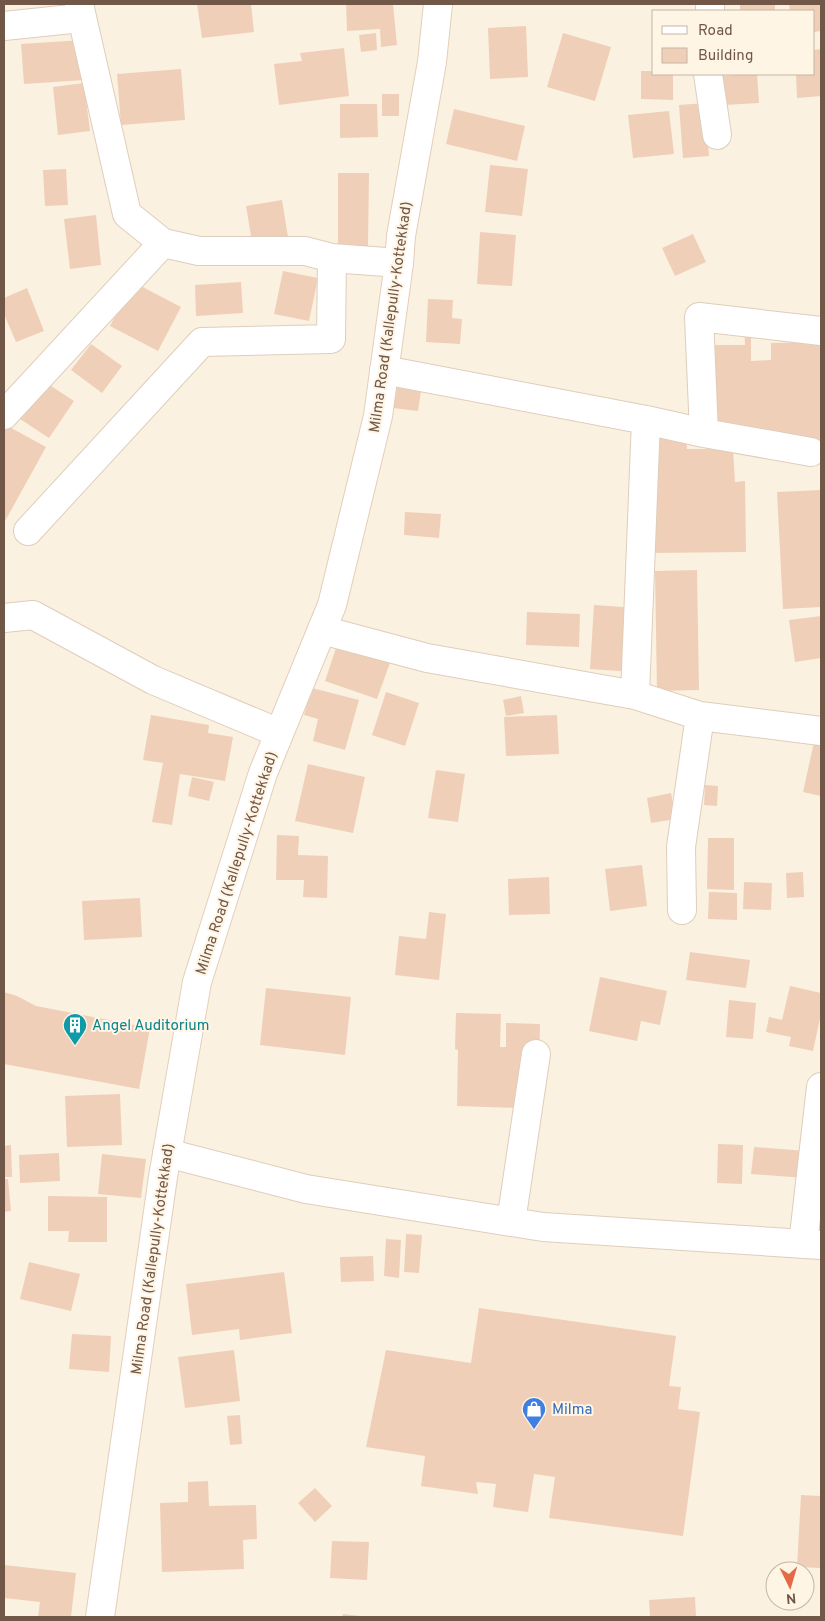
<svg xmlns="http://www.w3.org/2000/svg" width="825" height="1621" font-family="Overpass,sans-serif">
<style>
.building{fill:#f0cfb8}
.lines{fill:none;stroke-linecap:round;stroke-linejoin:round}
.street-casing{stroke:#dfcdbc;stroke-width:30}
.secondary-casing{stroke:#e4ceba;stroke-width:30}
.street{stroke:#fff;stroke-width:28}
.secondary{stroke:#fff;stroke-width:28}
.labels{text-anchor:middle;stroke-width:4;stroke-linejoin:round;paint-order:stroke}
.street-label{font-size:15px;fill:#715748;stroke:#fff5e5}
.culture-label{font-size:15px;fill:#0d838f;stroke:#fff5e5;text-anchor:start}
.shop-label{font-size:15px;fill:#366cbe;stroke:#fff5e5;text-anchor:start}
</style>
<rect width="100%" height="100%" fill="#fbf1e0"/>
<path class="building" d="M197,4H251L254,32L202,38Z
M346,4H393L397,45L381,47L380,29L347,31Z
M740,4H775V11H740Z
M789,4H821V31L814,32V11H790Z
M526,26L528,77L490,79L488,28Z
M376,33L377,50L361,52L359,35Z
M563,33L611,47L595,101L547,87Z
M83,40L85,80L24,84L21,44Z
M344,48L349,96L279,105L274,64L302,61L300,53Z
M821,49V96L797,98L796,74H814V50Z
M181,69L185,120L121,125L117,74Z
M641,71H654V74H673V100L641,99Z
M757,74L759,103L724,105L722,76Z
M84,83L90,131L58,135L53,87Z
M382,94H399V116H382Z
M705,103L709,156L683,158L679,105Z
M340,104H377L378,137L340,138Z
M454,109L525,126L517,161L446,144Z
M669,111L674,154L633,158L628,115Z
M490,165L528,169L522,216L485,212Z
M66,169L68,205L45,206L43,170Z
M338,173H369L368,246H338Z
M282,200L288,237L252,242L246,206Z
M96,215L101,265L70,269L64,219Z
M480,232L516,235L512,286L477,284Z
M693,234L706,262L675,276L662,248Z
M283,271L318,278L309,321L274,314Z
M133,282L181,307L158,351L110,326Z
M241,282L243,313L196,316L195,285Z
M27,288L44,331L16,342L4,314V298Z
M428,299L453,300L452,318L462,319L460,344L426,342Z
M744,326H751V361L771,360V343L821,342V440L755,441L716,429L715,345H745Z
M91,344L122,366L102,393L71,370Z
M398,374L423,378L418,411L393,408Z
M45,382L74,401L49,438L20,419Z
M4,424L46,447L4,523Z
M686,437L687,449H733L735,482L745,481L746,552L651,553L654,438Z
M821,490V607L783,609L777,492Z
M405,512L441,514L439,538L404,535Z
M697,570L699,690L657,691L655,571Z
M594,605L637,608L633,672L590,669Z
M527,612L580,614L579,647L526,645Z
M821,616V658L795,662L789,620Z
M338,642L391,660L377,699L325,681Z
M312,688L359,700L345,750L313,741L318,719L304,715Z
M386,692L419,703L405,746L372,735Z
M521,696L524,713L506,716L503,700Z
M151,715L209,725L208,733L233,737L225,781L180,774L172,825L152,822L163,763L143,760Z
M557,715L559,754L506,756L504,717Z
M816,733L821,734V796L803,792Z
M308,764L365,777L353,833L295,821Z
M436,770L465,774L458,822L428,818Z
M192,777L214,782L209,801L188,796Z
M705,785L718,786L717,806L704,805Z
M671,793L676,819L651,823L647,798Z
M277,835L299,836L298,855L328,856L327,898L303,897L304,880H276Z
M708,838H734V890L707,889Z
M642,865L647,906L610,911L605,869Z
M803,872L804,897L787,898L786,873Z
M549,877L550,914L509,915L508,879Z
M744,882L772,883L771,910L743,909Z
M709,892L737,893V920L708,919Z
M140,898L142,937L84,940L82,901Z
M429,912L446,914L439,980L395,975L399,936L426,939Z
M690,952L750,960L746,988L686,980Z
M600,977L667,991L660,1025L641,1021L637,1041L589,1031Z
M790,986L821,993V1014L813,1051L789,1046L791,1037L766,1032L769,1017L782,1020Z
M266,988L351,997L345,1055L260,1045Z
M4,992L17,996L36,1006L150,1028L139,1089L4,1064Z
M729,1000L756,1003L753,1039L726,1037Z
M456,1013L501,1014L500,1047H506V1023L540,1024L539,1065L521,1108L457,1106L458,1050L455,1049Z
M120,1094L122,1145L67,1147L65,1096Z
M718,1144L743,1145L742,1184L717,1183Z
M11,1145L12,1177H4V1146Z
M754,1147L806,1151L805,1178L751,1174Z
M59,1153L60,1181L20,1183L19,1155Z
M102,1154L146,1159L141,1198L98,1194Z
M4,1179H8L11,1211L4,1212Z
M48,1196L107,1197V1242H68L69,1231H48Z
M406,1234L422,1235L419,1273L404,1272Z
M386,1239L401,1240L399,1278L384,1276Z
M373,1256L374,1281L341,1282L340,1257Z
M29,1262L80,1274L71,1311L20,1299Z
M284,1272L292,1333L240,1340L239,1329L192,1335L186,1284Z
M479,1308L676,1336L669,1386L681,1387L678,1409L700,1412L683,1536L549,1518L555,1477L534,1474L528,1512L493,1507L496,1484L476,1482L478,1494L421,1486L425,1456L366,1447L386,1350L471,1363Z
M72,1334L111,1336L109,1372L69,1369Z
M234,1350L240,1401L185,1408L178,1357Z
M240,1415L242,1444L230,1445L227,1416Z
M208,1481L209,1506L256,1505L257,1539L243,1540L244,1569L162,1572L160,1503L188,1502V1482Z
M315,1488L332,1506L315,1522L298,1503Z
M801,1495L821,1496V1568L797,1567Z
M332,1541L369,1542L367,1580L330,1578Z
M4,1565L76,1573L71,1617H38L40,1602L4,1598Z
M695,1597L696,1617H650L649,1600Z
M343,1614L360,1616V1617H342Z"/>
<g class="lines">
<g class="street-casing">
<path id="street" d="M710,11V4
M4,26L81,18
M708,74L717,135
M163,243L199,251H305L332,258L399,263
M384,370L646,420L635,695
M4,415L163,243L127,214L79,4
M646,420L704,433L811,452
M704,433L699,317L821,331
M28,531L202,342L331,339L332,258
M4,618L33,615L153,680L279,733
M322,630L427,658L635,695L700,716L821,731
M682,910L681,847L700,716
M167,1153L306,1189L543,1227L821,1245
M511,1222L536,1054
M803,1244L821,1087"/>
</g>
<g class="secondary-casing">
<path id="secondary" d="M100,1617L163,1177L197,982L263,773L332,605L378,416L399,263L401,236L432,62L438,4"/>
</g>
<use href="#street" class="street"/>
<use href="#secondary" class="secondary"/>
</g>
<defs>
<g id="building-pin" transform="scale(1.25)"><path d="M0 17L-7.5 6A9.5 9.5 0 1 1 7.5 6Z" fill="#0f9aa8" stroke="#fff5e5"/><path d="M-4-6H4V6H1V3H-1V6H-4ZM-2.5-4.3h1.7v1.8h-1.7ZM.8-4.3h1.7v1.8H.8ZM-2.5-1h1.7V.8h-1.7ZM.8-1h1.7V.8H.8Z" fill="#fff"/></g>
<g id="shop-pin" transform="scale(1.25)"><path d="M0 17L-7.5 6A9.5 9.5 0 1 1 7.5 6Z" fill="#3f7fe0" stroke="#fff5e5"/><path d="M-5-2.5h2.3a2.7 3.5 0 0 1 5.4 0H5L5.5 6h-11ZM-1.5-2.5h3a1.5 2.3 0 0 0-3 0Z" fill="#fff"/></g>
</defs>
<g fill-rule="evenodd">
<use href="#building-pin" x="75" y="1025"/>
<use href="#shop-pin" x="534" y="1409"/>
</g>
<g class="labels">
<g class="street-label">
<text transform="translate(390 317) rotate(-82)" y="5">Milma Road (Kallepully-Kottekkad)</text>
<text transform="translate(236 863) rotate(-72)" y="5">Milma Road (Kallepully-Kottekkad)</text>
<text transform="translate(152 1259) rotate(-82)" y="5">Milma Road (Kallepully-Kottekkad)</text>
</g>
<g class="culture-label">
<text x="92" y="1030">Angel Auditorium</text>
</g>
<g class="shop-label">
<text x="552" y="1414">Milma</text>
</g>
</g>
<rect width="825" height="1621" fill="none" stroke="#715748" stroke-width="10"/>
<rect x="652" y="10" width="162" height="65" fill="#fff5e5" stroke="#c6b6a6"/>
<rect x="662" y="26" width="25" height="8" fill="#ffffff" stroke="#c6b6a6"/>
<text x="698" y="35" font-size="15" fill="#715748">Road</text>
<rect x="662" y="48" width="25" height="15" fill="#f0cfb8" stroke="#c6b6a6"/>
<text x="698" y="60" font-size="15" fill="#715748">Building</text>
<g transform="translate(790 1586) rotate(175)"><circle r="24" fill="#fff5e5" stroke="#c6b6a6"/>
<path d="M0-4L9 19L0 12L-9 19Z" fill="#e46a46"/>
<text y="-8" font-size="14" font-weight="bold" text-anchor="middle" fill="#715748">N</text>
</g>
</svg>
